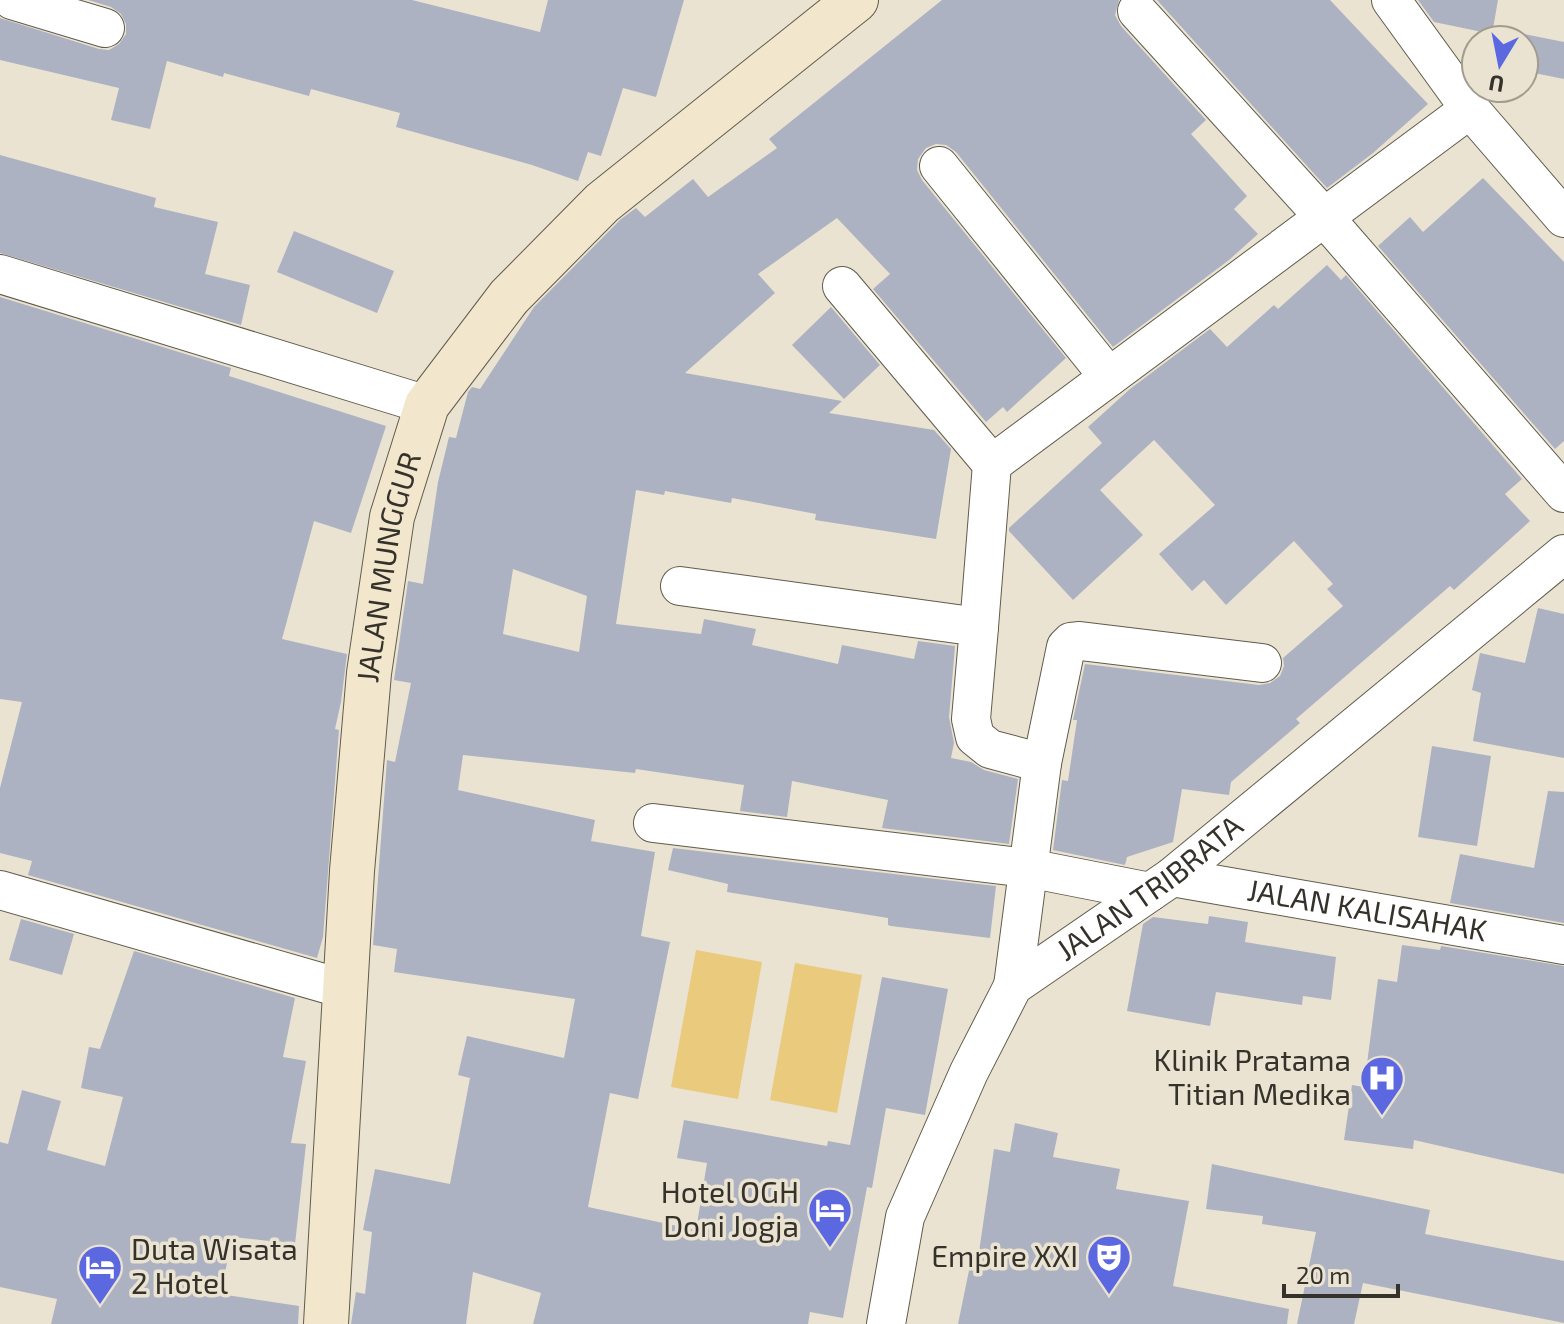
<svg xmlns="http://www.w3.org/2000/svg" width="1564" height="1324" font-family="'Exo 2',sans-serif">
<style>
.green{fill:#eaca7d}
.building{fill:#adb2c2;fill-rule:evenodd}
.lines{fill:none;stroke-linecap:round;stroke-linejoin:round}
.street-casing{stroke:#615b4c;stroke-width:40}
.secondary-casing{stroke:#615b4c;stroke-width:46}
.street{stroke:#fff;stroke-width:38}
.secondary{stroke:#f2e7cc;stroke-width:44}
.labels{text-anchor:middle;stroke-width:7;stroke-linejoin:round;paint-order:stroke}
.street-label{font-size:30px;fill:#35322b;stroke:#eae3d1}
.poi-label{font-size:30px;fill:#35322b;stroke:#eae3d1;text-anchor:end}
</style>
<rect width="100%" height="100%" fill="#eae3d1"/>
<path class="green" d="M696,950L762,962L738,1099L671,1087Z
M795,963L862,975L837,1113L770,1100Z"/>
<path class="building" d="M88,0H412L540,32L548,0H684L656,97L623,88L601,156L588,152L578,181L532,165L396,127L400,113L311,89L309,96L224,73L223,77L167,61L150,129L111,120L119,88L0,60V18L99,49L109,50L119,44L126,34V24L121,14L111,7Z
M942,0H1119L1115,15L1121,26L1206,120L1191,134L1247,196L1234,209L1258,234L1229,260L1113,347L956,152L946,145L936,144L926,148L918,159L917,170L922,180L1066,358L1007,412L1003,407L986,422L873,289L890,274L837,218L758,274L775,293L685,373L842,401L829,413L934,430L951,449L936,539L815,520L816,514L732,498L731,503L665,491L664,495L636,490L616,624L701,634L704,619L756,629L752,645L838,664L842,645L914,659L918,641L955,646L949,717L954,743L951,758L971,762L984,770L1018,779L1009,844L882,828L888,800L792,781L787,817L740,811L744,785L636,769L635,773L463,755L458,790L595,820L591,841L655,852L641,936L670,942L638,1099L610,1093L588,1207L696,1230L707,1163L677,1158L684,1120L827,1146L828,1141L850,1145L882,977L948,989L925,1115L886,1108L872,1188L867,1187L843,1318L810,1312L808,1324H533L541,1293L473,1272L466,1324H351L356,1292L365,1294L372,1232L363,1230L375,1169L450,1184L470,1078L458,1075L467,1036L564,1058L575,999L394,972L397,949L373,945L387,760L395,762L411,683L394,680L408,581L423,584L438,482L449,437L456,438L468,392L472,387L480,389L534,307L621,219L636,208L645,217L693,179L708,197L777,148L769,139ZM513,569L587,596L579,652L503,634Z
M1157,0H1330L1428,104L1373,153L1327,188Z
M1418,0H1498L1492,34L1434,22Z
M1524,34L1564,42V79L1524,71Z
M0,155L156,198L154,207L218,222L205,274L250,285L241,325L0,253Z
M1483,178L1564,262V441L1555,449L1378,246L1410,217L1423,232Z
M294,231L394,271L377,313L277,272Z
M1327,265L1341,280L1346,275L1522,479L1505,494L1530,521L1454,590L1450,586L1296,719L1300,723L1231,782L1229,795L1182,789L1173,842L1127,857L1125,865L1053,850L1062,780L1068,781L1077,720H1073L1085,664L1259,685L1270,683L1280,676L1284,666L1283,658L1343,606L1327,589L1333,584L1294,541L1226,605L1204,580L1192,591L1159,554L1215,505L1154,440L1100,490L1143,535L1073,600L1009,531V528L1102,443L1088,427L1130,389L1210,329L1227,347L1274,305L1278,309Z
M0,297L231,368L229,376L386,426L351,533L314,521L282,639L347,654L341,702L335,729L339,730L323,937L317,958L28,875L32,861L0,853V788L22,702L0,699Z
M831,307L880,365L844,399L792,345Z
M1538,608L1564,614V758L1473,741L1481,693L1472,690L1480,653L1525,663Z
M1432,746L1491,756L1477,846L1418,837Z
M1548,791L1564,792V923L1450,903L1460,854L1534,868Z
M673,848L996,886L990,938L891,926L888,925V918L727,892L728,884L668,870Z
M1209,916L1248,922L1245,942L1336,957L1331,1000L1303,996L1302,1005L1216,992L1210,1026L1127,1011L1143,924L1153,917L1208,924Z
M21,919L74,934L62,975L9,960Z
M1402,945L1440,950L1441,946L1564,966V1174L1414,1140L1413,1149L1344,1140L1352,1085L1364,1087L1378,979L1397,982Z
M134,951L295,998L283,1057L306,1061L291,1143L306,1144L295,1244L233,1237L220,1294L299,1306L298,1324H51L57,1299L0,1287V1142L8,1144L22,1090L61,1101L47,1150L105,1166L123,1097L81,1088L89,1047L100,1049Z
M1015,1123L1058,1133L1053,1157L1120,1169L1116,1189L1189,1201L1173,1286L1289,1309L1287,1324H958L973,1251L979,1252L994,1149L1010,1152Z
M1212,1164L1430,1210L1425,1234L1564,1261V1323L1363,1283L1354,1324H1297L1316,1232L1262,1224L1263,1216L1206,1209Z"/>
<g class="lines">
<g class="street-casing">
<g id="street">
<path d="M12,0L105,28"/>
<path d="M1391,0L1470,109L1564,218"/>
<path d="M1137,11L1324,217L1564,493"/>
<path d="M939,166L1109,377"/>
<path d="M0,274L427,405"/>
<path d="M842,286L992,464"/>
<path d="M680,586L979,627L971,719L975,737L990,749L1042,763"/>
<path d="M979,627L992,464L1470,109"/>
<path d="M653,823L1028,868L1150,892"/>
<path id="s1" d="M1172,877L1564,945"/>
<path d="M0,890L344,989"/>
<path d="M1013,986L1042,763L1066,647L1071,642L1080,641L1262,663"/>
<path id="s2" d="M886,1324L905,1217L969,1072L1013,986L1172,877L1564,554"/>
</g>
</g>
<g class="secondary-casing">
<g id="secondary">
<path id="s3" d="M326,1324L352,871L369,673L392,517L427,405L509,297L602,203L856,0"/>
</g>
</g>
<use href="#street" class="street"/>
<use href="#secondary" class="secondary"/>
</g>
<defs>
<g id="hospital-pin" transform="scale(2.3)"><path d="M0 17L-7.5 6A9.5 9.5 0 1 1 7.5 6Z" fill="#5b68e0" stroke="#eae3d1"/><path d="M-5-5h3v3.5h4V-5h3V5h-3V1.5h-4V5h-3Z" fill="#fff"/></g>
<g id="hotel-pin" transform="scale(2.3)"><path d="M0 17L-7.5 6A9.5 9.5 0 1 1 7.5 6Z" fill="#5b68e0" stroke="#eae3d1"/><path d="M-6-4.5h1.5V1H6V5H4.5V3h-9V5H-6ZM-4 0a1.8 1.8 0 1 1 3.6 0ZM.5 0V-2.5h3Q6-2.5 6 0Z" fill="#fff"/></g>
<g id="theatre-pin" transform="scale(2.3)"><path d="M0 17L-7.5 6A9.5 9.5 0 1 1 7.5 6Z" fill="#5b68e0" stroke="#eae3d1"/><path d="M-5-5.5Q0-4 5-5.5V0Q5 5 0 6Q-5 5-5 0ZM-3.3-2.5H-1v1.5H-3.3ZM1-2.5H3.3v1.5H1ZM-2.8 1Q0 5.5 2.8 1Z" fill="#fff"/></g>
</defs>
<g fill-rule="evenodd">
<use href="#hospital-pin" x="1382" y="1078"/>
<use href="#hotel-pin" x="830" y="1210"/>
<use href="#theatre-pin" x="1109" y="1257"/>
<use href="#hotel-pin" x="100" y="1267"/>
</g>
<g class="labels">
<g class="street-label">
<text dy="10" stroke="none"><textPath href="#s3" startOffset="760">JALAN MUNGGUR</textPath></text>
<text dy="10" stroke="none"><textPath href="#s2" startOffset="532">JALAN TRIBRATA</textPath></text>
<text dy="10" stroke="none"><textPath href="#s1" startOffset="198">JALAN KALISAHAK</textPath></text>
</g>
<g class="poi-label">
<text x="1351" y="1071">Klinik Pratama<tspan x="1351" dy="34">Titian Medika</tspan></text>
<text x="799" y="1203">Hotel OGH<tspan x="799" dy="34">Doni Jogja</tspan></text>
<text x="131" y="1260" text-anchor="start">Duta Wisata<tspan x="131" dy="34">2 Hotel</tspan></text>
<text x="1078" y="1267">Empire XXI</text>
</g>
</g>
<g transform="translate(1500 64) rotate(190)"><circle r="38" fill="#eae3d1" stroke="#a29c8f" stroke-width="2"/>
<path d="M0-6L14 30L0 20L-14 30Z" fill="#5b68e0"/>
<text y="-12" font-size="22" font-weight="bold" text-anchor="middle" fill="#35322b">U</text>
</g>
<path d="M1284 1284v12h114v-12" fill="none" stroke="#35322b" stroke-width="4"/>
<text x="1296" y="1284" font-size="24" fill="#35322b" stroke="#eae3d1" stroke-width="6" paint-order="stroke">20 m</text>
</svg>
